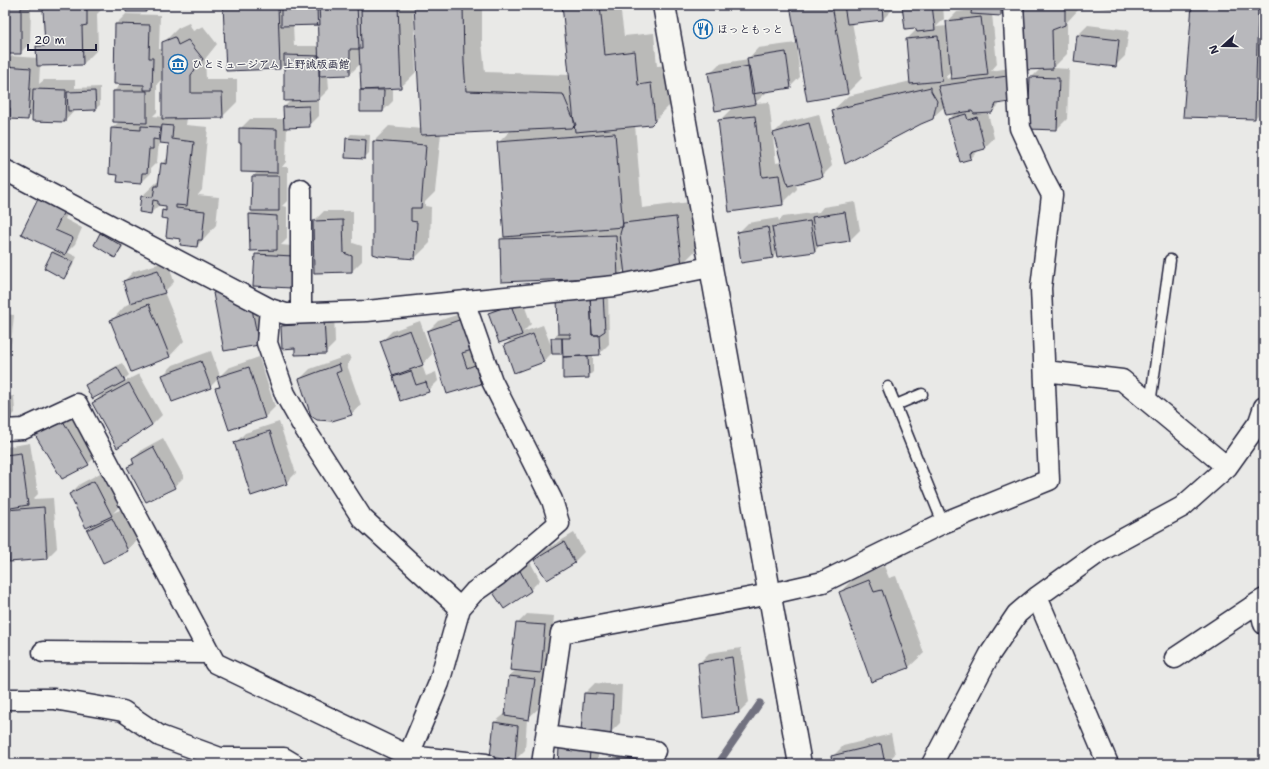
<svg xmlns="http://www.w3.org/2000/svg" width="1269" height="769" font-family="'Shantell Sans','Klee One',sans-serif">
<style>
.shadow{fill:#0003;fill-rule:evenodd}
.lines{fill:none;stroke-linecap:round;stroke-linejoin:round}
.stream{stroke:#71717f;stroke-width:7}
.building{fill:#b8b8bc;stroke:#22223b}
.service-casing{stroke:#22223b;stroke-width:13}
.minor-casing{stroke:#22223b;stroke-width:23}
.tertiary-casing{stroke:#22223b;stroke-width:25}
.service{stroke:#f6f6f2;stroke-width:10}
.minor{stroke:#f6f6f2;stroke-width:20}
.tertiary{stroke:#f6f6f2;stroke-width:22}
.labels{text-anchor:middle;stroke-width:3;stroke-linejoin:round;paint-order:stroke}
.poi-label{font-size:11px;font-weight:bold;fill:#22223b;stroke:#f6f6f2;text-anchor:start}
</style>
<rect width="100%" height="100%" fill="#e9e9e7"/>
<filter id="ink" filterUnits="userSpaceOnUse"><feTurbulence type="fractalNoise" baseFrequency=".025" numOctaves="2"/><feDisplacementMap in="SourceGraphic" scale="8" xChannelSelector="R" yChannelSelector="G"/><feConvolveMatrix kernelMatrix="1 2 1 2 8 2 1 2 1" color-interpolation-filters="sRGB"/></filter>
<g filter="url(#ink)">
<path class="shadow" d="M5,5H32L31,7L30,43L20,53H5Z
M49,5H102V9L97,14L98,49L83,64L40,65L39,84L44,80H75V88L100,87V105L95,109L75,110L65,121L34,113L28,119L11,107H5V63L12,56L37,58V47L46,37L44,10Z
M127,5H150V6L146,11Z
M224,5H413L416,72L401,87L393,88V101L383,111L361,90L362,89L361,63L350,74L328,75L329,89L319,99V116L309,126L287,127L286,162L282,167H288V200L282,206L287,207V239L281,245L303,247L301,277L256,255L261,250L250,214L254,210L253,177L257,172L242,142L240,129L250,119H284V107L291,100L285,63L280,68ZM318,22L319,46H294L293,24Z
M415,5H482V43L485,72L570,75L563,5H620L624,36L654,33L657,66L670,65L674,101L654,121L635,125L642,208L690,202L696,250L682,264L625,269L617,276L501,239L505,235L498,143L511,130L441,133L435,192L425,202V206L431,207L430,243L415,258L374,141L389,126L422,129Z
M791,5H897L883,19L852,22L862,78L847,93Z
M903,5H943L944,19L936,27L947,26V22L957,12L972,10L973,5H1010L1000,15L992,14L997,64L991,71L1016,67L1002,102L992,112L988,113L994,138L984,148L980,149L971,158L960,161L949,119L956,112L945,106L932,118L833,110L848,96L911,81L907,39L917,29ZM951,71L952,76L947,79L946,76Z
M1022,5H1079V9L1067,22V54L1053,68L1069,69L1067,119L1057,129L1031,78L1040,69Z
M1193,5H1264V109L1255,118L1184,116Z
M126,14L160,15L159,49H163V43L178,28L189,23L193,31L203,26L217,44L205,59L206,79H237V102L222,117L187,118L186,125L208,127L202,190L198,195L219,197L216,225L197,246L182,238L163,211L167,206L160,204L151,213L142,196L157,182H160L162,164L168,157L170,143L162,139L159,142L157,162L151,168V173L141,183L119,174L112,128L119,122L114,91L122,83L116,24ZM163,78V117L153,116L157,112V84Z
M1088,25L1129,30L1125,56L1115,66L1078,35Z
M796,43L800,77L790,87L765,91L766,93L755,103L769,102L776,163L782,162L774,133L784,123L819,114L832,166L822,176L796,183L797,189L782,204L719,121L733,107L709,74L719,64L748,59L758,48Z
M351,134L370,135L369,153L364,158L347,139Z
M49,189L73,201L65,219L82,228L75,244L67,252L77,257L69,273L64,277L52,252L55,250L39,199Z
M855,202L860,230L850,240L821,244L815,251L777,256V253L773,257L738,233L748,223L778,218L779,221L783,217L819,212L823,207Z
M324,211H353V243L362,246V261L352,271L314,221Z
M106,229L126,241L120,252L115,257L101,234Z
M168,261L174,282L164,292L184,341L170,356L112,320L126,305L131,303L124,281L134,271Z
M239,281L240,289L254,286L256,301L262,300L259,344L214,294L224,284Z
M608,290L609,344L599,354H593V372L588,377L564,378L563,351L562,353H552L544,361L505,346L513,337L489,314L499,304L521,296L531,324L523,332L543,325L552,348V339Z
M334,309L335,343L325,353L296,347L282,326L292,316Z
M472,310L491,373L481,383L428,331L438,321Z
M5,314L14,315L10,354L5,359Z
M420,321L432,354L422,365L426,376L436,372L438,381L428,391L394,377L398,373L382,341L392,331Z
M211,351L220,376L228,368L259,357L275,407L265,417L229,429L216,389L220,384L218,379L210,387L163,375L173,365Z
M349,355L351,360L347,365L361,405L351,414L300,379L310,369ZM334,368H335L351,410H349Z
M122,363L129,375L121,383L139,374L162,415L152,425L93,403L106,390L86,385L91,380Z
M14,396L15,413L10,418L5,419V397Z
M74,411L98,454L88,464L36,435L46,425Z
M279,422L296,473L286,483L235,443L245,433Z
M163,438L184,477L174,487L147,501L128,467L134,461L133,459L143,449Z
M30,443L38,494L33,499L53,498L57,548L47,558L7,510L10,507H5V447Z
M104,471L121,505L113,513L122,509L137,540L127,550L88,531L96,523L70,494L80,484Z
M574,533L584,552L574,562L535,560L545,550Z
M529,560L540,580L530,590L492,588Z
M884,566L889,578L896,576L924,653L909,667L840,592L855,577Z
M527,614L554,616L550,662L543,669H545L538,709L527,719L525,750L515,760L495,722L506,713L509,676L516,670L517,624Z
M741,648L749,702L739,712L699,663L709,653Z
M595,683L622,685L620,723L610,733L585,693Z
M891,734L895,754L890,759V764H834L833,756L843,746Z
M570,738L600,741L597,764H559L560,748Z
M614,757L652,763V764H607Z
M676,760L700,763V764H672Z"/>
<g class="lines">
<path class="stream" d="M718,764L760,703"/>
</g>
<path class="building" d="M5,5H30V8H21V54H5Z
M49,5H82L83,9L87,10V25L82,26L83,65L37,66L36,46H45L43,9H49Z
M126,5H146V12H126Z
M223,5H278L280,69L226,71Z
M281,5H319L320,25L281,26Z
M317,5H361L362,49H350V75L319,76Z
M357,5H398L401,88L361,90Z
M414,5H463L464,63L466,91L563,94L576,125L571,128L421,135Z
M562,5H600L605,55L635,51L638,85L651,83L655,121L651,125L575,132Z
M790,5H832L848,94L807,101Z
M844,5H882L883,20L847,24Z
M902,5H932L935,30L917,32L915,28L905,29Z
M972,5H1001V16L971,14Z
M1021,5H1065V25L1052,30L1053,69L1022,70Z
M1093,5H1119V8L1093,6Z
M1192,5L1258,6L1255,119L1183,117Z
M981,17L988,75L951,79L946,21Z
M115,24L150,25L149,58H153L152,90H144V85L114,84Z
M1077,35L1119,40L1116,67L1074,62Z
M938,36L942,81L910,84L906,39Z
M175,37L178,45L188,40L203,59L191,75V93H222L223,118L162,119V42Z
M786,52L791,88L752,94L747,58Z
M284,55L320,56L319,100L284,101Z
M5,66L31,68L28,120L10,119V108H5Z
M749,66L756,104L715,111L708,73Z
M1007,76L1010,102L996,104L992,113L974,114L972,111L946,115L938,86Z
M1030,77L1059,78L1057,130L1028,129Z
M931,87V91L937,101L933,119L921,124L845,164L832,110Z
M33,89L66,90L65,122L32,121Z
M360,90H384L383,112H360Z
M95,91L96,110L68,111L67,92Z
M113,91H147V123L113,122Z
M309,106L310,127L284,128L283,107Z
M966,114L968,120L977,117L985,149L970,153L971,159L960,162L948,119Z
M755,116L762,177L779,175L783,205L729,212L718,120Z
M809,123L823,177L788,186L773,133Z
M162,125L173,126L172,139L194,142L187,206L176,205V208L205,211L202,240H198L197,247L180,245L181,239L166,237L168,219L161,218L162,210L166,211V206L158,205V201L153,200L151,214L139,212L141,196L153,197L155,186H158L161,163L167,164L169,144L160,143Z
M141,126L160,127L159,140L153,139V149H149L147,173H142L141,184L117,182L118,175L109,174L111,128L141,130Z
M239,128L277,129V173L241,172V143H239Z
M615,133L623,227L504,237L497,142Z
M346,138L366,140L365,159L345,158Z
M373,141L426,145L421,208H411V221L417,222L415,259L379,256L373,254Z
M252,176H279V211H251Z
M38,199L64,211L55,230L73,238L65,255L21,234Z
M845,212L850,241L817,246L812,217Z
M249,214L277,216V250L250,251Z
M676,217L682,265L625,275L620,234L623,223Z
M343,220L344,253L352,256V272L314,273L313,221Z
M810,221L815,252L777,257L772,227Z
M768,227L773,258L741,263L737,232Z
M100,233L122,246L115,258L94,245Z
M616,235L618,277L501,282L500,239Z
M52,252L73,262L64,279L44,268Z
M255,254L293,256L291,288L253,286Z
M158,270L165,293L130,303L123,281Z
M229,290L244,295L247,310L252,309L259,345L224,351L213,293Z
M603,294L605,331L599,335H592L590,295Z
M590,295L592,335H599L600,355L563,357L562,338H570V334H558L557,296Z
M149,304L170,357L131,372L110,320Z
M511,305L522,335L499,343L488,313Z
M295,319H324L326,354L295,355V348L282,349L281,326L295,325Z
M462,319L472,350L462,353L467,368L475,365L481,384L447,394L427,331Z
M410,330L423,365L393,376L380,341Z
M533,334L544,362L514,373L504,345Z
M551,338H562V354H552Z
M588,356L589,378L563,379V357Z
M201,361L211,388L172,402L162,375Z
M339,364L341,371L336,373L352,415L332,421L317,420L311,416L299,379Z
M117,367L125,381L92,399L85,385Z
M249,367L265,418L229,430L215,388L220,387L217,377Z
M411,371L416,385L426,382L429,392L400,401L393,377Z
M129,383L152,425L117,448L92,403Z
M10,400L11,419L5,420V401Z
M63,421L89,465L62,479L35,435Z
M270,431L287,484L251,496L234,442Z
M153,447L175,488L146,502L127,467L134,464L132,459Z
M21,453L28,505L5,509V455Z
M94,481L112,516L86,528L69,494Z
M44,507L47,559L9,562L6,510Z
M112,518L128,551L103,563L87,530Z
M564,542L575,563L547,580L534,560Z
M519,569L531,591L504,609L490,588Z
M869,580L874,592L882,590L909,668L871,682L839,592Z
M516,623L545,625L541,673L510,670Z
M732,657L739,713L703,718L698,663Z
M509,676L535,679L529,720L505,716Z
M584,693L613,695L611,734L581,731Z
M494,722L518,726L515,761L490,757Z
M881,744L885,764H833L831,756Z
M559,748L590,750L589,764H558Z"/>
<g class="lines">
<g class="service-casing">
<path id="service" d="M888,387L943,523
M1150,404L1170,260
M896,405L922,394"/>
</g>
<g class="minor-casing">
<path id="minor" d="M5,170L270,309L286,314L367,311L615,286L710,267
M270,309L267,343L285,394L303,426L362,518L460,608
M301,313V190
M1045,371L1122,380L1227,467
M5,430L23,429L77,404L215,663L409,756L486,764
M1037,597L1108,764
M1264,599L1259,602L1264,624
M43,652L210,653
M1175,658L1259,602
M5,699H54L123,711L160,736L220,758H284L294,764
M546,736L655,751
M405,764L439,683L460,608L474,592L498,575L559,523L552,500L492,381L464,301
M542,764L561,633L770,594L823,582L943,523L1049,480L1041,288L1052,195L1044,180L1020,128L1013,5
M932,764L990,654L1017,614L1037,597L1101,551L1182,507L1227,467L1259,422L1264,407"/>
</g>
<g class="tertiary-casing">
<path id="tertiary" d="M664,5C708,258 756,511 800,764"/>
</g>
<use href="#service" class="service"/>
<use href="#minor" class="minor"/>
<use href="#tertiary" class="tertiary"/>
</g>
</g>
<defs>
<g id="restaurant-ring" transform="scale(1)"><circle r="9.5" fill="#f6f6f2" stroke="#1f6fb2" stroke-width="1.5"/><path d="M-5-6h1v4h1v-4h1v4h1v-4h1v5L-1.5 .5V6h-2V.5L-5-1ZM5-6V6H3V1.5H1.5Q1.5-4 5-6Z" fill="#1f6fb2"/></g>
<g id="museum-ring" transform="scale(1)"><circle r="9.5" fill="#f6f6f2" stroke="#1f6fb2" stroke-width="1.5"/><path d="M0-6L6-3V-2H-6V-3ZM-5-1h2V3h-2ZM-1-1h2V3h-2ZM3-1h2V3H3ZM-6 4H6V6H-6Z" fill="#1f6fb2"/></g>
</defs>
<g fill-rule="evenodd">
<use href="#restaurant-ring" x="703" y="29"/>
<use href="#museum-ring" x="178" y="64"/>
</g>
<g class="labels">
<g class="poi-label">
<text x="717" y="33">ほっともっと</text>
<text x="192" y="68">ひとミュージアム 上野誠版画館</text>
</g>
</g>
<rect width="1269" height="769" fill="none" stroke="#f6f6f2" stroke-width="20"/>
<rect x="10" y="10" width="1249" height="749" fill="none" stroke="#22223b" stroke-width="1.5" filter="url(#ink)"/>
<g transform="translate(1223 46) rotate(249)" stroke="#f6f6f2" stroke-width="3" paint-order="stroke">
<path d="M0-3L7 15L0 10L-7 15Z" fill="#22223b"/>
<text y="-6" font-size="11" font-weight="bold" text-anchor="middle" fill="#22223b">N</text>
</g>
<path d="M28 44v6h68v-6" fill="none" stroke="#22223b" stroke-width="2"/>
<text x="34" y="44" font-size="12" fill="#22223b" stroke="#f6f6f2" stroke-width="3" paint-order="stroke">20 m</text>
</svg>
